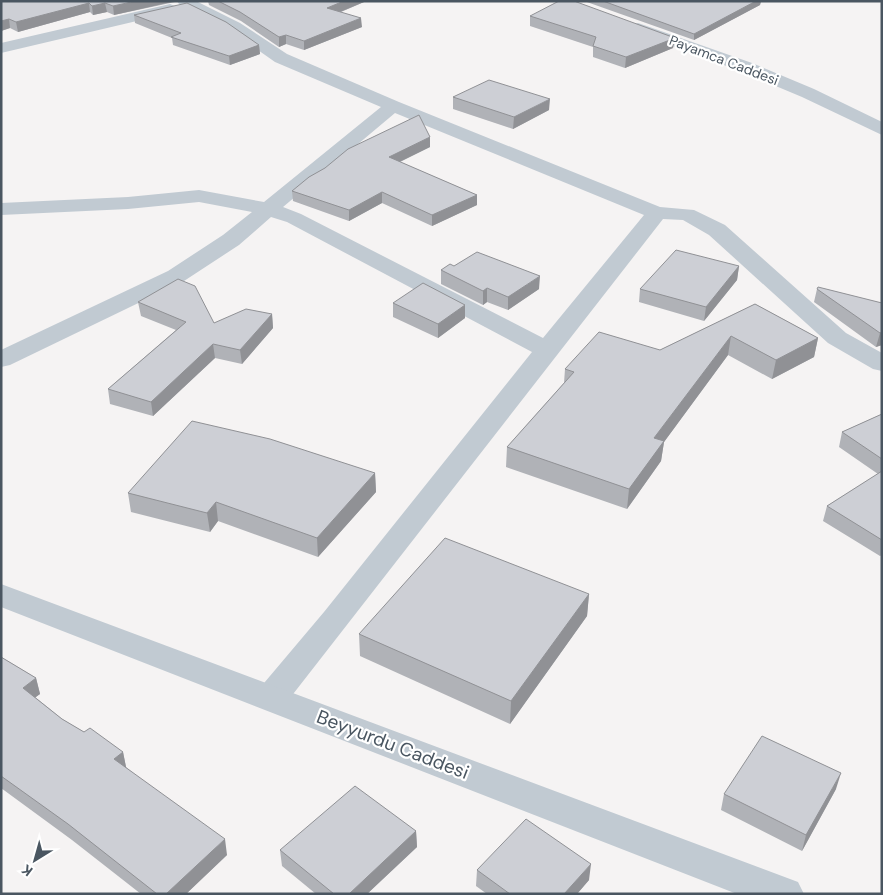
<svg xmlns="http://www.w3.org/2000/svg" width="883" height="895" font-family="'DM Sans',sans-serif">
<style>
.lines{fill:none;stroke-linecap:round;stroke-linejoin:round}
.minor{fill:#c1cad2;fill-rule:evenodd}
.tertiary{fill:#c1cad2;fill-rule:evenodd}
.wall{fill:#b0b2b7}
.shaded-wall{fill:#909195}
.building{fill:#cdcfd5;stroke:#909195}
.labels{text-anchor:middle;stroke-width:4.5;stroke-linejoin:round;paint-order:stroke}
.far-street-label{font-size:14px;fill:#4a5661;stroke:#fff}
.near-street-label{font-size:19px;fill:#4a5661;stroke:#fff}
</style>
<rect width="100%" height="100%" fill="#f5f3f3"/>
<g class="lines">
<path class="minor" d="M177,1H196L240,23L287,54L399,102L660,207L694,210L725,225L846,333L882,353V371L873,369L828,343L709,235L683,220L663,219L283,707L271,711L259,707L254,698L259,689L324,612L532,352L287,222L271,217L239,245L184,281L10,365L1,367V350L168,271L223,235L252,212L199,202L128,209L1,215V203L128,197L199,190L264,202L381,107L275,62L228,29L179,4ZM395,113L644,215L543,338L301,214L283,207Z
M170,4L175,6L178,9L175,12L1,53V43Z"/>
<path class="tertiary" d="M638,23L752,63L814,89L882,122V135L802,97L740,71L632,31L630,28L632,25Z
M1,584L798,882L804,894H737L1,607Z"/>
</g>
<path class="wall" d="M1,1L175,2L114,15L107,12L93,15L90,12L18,32L10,28L1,31Z
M208,1H364V2L341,12L362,27L304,50L286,44L279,47L241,21L209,5Z
M584,1H761L760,5L694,40Z
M134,15L259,45L260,54L230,65L173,45L172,38L135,23Z
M530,16L675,38L673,48L625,68L593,57V47L530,26Z
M453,97L549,110L513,129L453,109Z
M430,137V147L400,162L477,195V205L432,226L382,203L349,221L293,201L292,191Z
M454,266L539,289L508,310L487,302L483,305L441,284V270Z
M739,266L737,280L704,321L639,302L640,289Z
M817,289L882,303V345L876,347L814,302Z
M138,302L214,323L272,314L273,328L242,364L215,358L153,416L110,404L108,389L176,330L141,316Z
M393,303L465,305V318L438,338L393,317Z
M755,304L818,338L814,357L772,379L728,355L664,442L661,461L627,509L506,467L507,447L564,383L565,369L660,350Z
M882,414V555L880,556L823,521L827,506L878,474L839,447L842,432Z
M375,473L376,492L318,557L218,521L210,532L131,512L128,493Z
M589,594L587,616L510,724L360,656L359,634Z
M1,657L36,678L40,694L35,697L62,719L84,732L123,752L126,767L227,855L186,894H141L72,840L1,788Z
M836,789L802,851L721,810L724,794Z
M416,831L417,847L367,894H316L282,866L280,850Z
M477,870L589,880L577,894H487L476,886Z"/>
<path class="shaded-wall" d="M136,1H176L114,15L113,6Z
M344,1H364V2L328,17L327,8Z
M756,1H761L760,5L694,40V34Z
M89,3L90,12L18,32L16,22Z
M105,3L107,12L93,15L92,6Z
M361,18L362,27L304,50V41Z
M9,19L10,28L1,31V21Z
M286,35V44L279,47V37Z
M675,38L673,48L625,68L626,57Z
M259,45L260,54L230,65L229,56Z
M550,99L549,110L513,129L514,117Z
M430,137V147L389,167V157Z
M382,192V203L349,221V210Z
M477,195V205L432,226V215Z
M739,266L737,280L704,321L706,307Z
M540,276L539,289L508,310V297Z
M487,288V302L483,305V291Z
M465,305V318L438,338V324Z
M272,314L273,328L242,364L240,350Z
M882,332V345L876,347L880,333Z
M731,336L728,355L664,442L661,461L627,509L629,489L654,438Z
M818,338L814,357L772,379L776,360Z
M213,344L215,358L153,416L151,402Z
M375,473L376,492L318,557L317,538Z
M216,502L218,521L210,532L207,513Z
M589,594L587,616L510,724L511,701Z
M36,678L40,694L28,703L23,688Z
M123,752L126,767L118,774L114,759Z
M841,773L836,789L802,851L806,835Z
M416,831L417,847L367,894H349Z
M225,839L227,855L186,894H166Z
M591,864L589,880L577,894H564Z"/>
<path class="building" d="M1,1H136L113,6L105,3L92,6L89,3L16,22L9,19L1,21Z
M218,1H344L327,8L361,18L304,41L286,35L279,37L240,12Z
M559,1H574L675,38L626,57L593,46L596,37L530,16Z
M603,1H756L694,34Z
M187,3L226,22L259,45L229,56L171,37L181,33L134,15Z
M489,80L550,99L514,117L453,97Z
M419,115L430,137L389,157L477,195L432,215L382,192L349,210L292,191L309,177L325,168L348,149Z
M676,250L739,266L706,307L640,289Z
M477,252L540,276L508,297L487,288L483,291L441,270L450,264L454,266Z
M178,279L195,286L214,323L246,309L272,314L240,350L213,344L151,402L108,389L186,322L138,302Z
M423,283L465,305L438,324L393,303Z
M818,287L882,303V332L880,333L817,289Z
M755,304L818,338L776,360L731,336L654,438L664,441L629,489L507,447L574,372L565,369L599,332L660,350Z
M882,414V459L842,432Z
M192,421L270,439L375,473L317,538L216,502L207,513L128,493Z
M882,471V540L827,506Z
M445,538L589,594L511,701L359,634Z
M1,657L36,678L23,688L62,719L84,732L90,728L123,752L114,759L225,839L166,894H157L68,824L1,776Z
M762,736L841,773L806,835L724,794Z
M355,786L416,831L349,894H334L280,850Z
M526,819L591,864L564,894H510L477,870Z"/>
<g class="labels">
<g class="far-street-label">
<text transform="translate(724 60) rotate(21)" y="5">Payamca Caddesi</text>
</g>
<g class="near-street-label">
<text transform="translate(393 744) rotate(21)" y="7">Beyyurdu Caddesi</text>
</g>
</g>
<rect width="883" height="895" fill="none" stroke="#4a5661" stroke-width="5"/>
<g transform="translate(35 860) rotate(217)" stroke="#ffffff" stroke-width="4" paint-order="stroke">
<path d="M0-4L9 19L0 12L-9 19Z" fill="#4a5661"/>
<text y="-8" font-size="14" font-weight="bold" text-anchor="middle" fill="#4a5661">K</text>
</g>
</svg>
